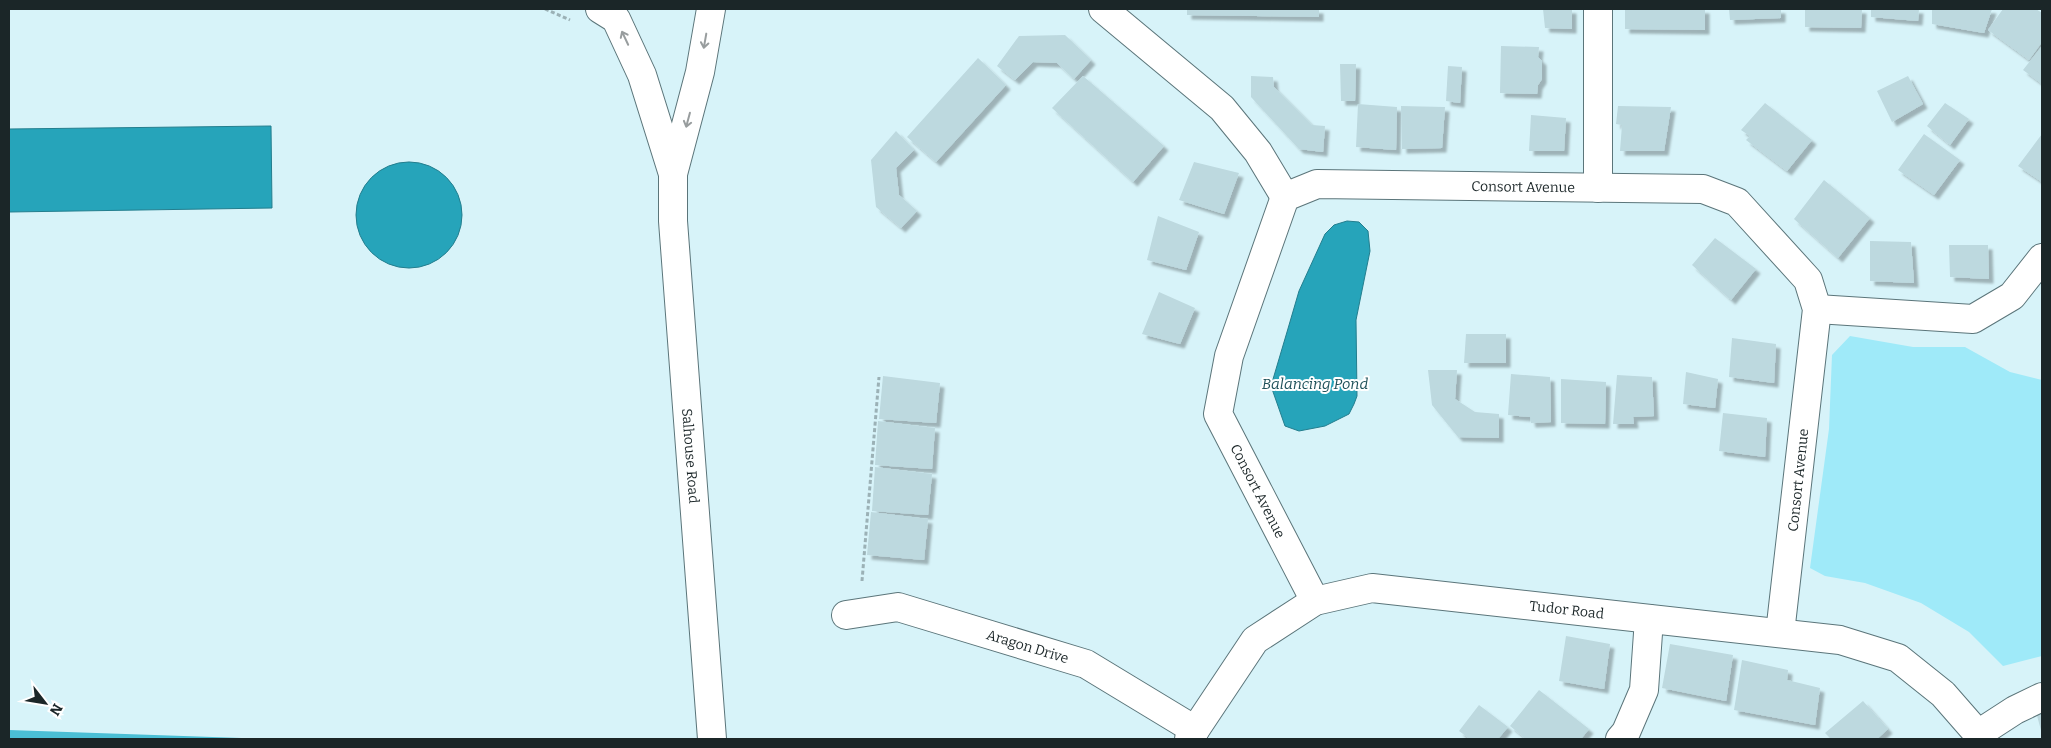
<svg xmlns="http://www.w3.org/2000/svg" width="2051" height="748" font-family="Bitter,serif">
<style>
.green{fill:#9feaf9}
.forest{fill:#4bbfd5}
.water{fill:#26a4ba;stroke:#237e8e}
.building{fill:#bdd9df;filter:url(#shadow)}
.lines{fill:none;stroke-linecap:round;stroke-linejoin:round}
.minor-casing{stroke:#5b757a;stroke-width:30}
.tertiary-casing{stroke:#5b757a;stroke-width:30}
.path{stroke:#9bb1b6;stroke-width:3;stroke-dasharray:4 2.5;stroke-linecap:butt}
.minor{stroke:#fff;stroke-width:28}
.tertiary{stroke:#fff;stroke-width:28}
.oneway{stroke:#989d9e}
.labels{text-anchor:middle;stroke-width:4;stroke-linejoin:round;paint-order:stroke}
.street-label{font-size:14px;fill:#1b2628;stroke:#fff}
.water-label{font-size:15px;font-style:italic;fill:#1f515a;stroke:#fff}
</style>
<defs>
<filter id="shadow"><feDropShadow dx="4.5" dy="4.5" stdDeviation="1" flood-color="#0004"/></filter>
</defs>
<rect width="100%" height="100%" fill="#d7f3f9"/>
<path class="green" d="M1850,336L1913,347H1965L2010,372L2042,380V656L2003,666L1969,632L1921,603L1865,583L1825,576L1810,568L1829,429L1832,355Z"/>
<path class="forest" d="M9,730L267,739H9Z"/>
<path class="water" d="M271,126L272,208L9,212V129Z
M356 215a53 53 0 1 1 106 0a53 53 0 1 1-106 0Z
M1347,221L1359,222L1368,231L1370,251L1356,320L1357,396L1354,404L1349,414L1325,426L1299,431L1285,426L1271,386L1287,332L1299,291L1325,234L1334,225Z"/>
<path class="building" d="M1187,9H1319V17L1187,15Z
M1543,9H1572V29L1545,28Z
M1625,9H1705V30L1625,29Z
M1729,9H1781V18L1730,20Z
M1805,9H1862L1861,28L1805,27Z
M1871,9H1919L1918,21L1871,17Z
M1932,9H1992L1984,33L1932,24Z
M2003,9H2036L2042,13V42L2029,60L1988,30Z
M1065,35L1091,60L1074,79L1057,63L1033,62L1015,80L997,66L1019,36Z
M1501,46L1539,47L1538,57L1542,61V79L1538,85L1537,94L1500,93Z
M2042,46V84L2023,70Z
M978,58L1006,85L936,162L907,137Z
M1340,64H1356L1355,101H1341Z
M1448,66L1462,67L1460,103L1446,101Z
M1083,76L1164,146L1133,182L1052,108Z
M1251,76L1273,77L1274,87L1312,125L1325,126L1323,152L1299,149L1251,97Z
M1908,76L1923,104L1892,122L1877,91Z
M1765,103L1812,140L1787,171L1746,140L1750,136L1741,130Z
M1945,103L1969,119L1950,145L1927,126Z
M1358,104L1397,107L1396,150L1356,147Z
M1401,106L1445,107L1442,148L1402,149Z
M1618,106L1671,107L1664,151H1620L1622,125L1616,124Z
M1531,115L1566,118L1564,151H1529Z
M896,131L914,150L896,168L899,195L917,211L901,228L876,207L871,160Z
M1924,134L1960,160L1934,195L1898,170Z
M2042,134V182L2018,166Z
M1194,162L1239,173L1224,214L1179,200Z
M1824,180L1870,218L1838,258L1794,219Z
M1158,216L1199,232L1186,270L1147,260Z
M1715,238L1756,269L1731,300L1692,265Z
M1870,241L1911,242L1914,283L1870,281Z
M1949,245H1988L1989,279L1950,277Z
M1159,292L1195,308L1180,344L1142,334Z
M1466,334H1506V363H1464Z
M1732,338L1776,344L1774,383L1729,377Z
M1428,370H1457L1455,399L1475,412L1499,414V438L1458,437L1432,405Z
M1686,372L1718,379L1715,408L1683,404Z
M1511,374L1550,377L1551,422L1531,423L1530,417L1508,415Z
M1617,375L1652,377L1654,416L1633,417L1634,424H1613Z
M883,376L940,383L936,423L879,419Z
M1561,379L1606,382L1605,424L1561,423Z
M1723,413L1767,418L1765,457L1719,451Z
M878,421L935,428L932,469L875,465Z
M875,467L932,474L928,515L872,511Z
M871,512L928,519L924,560L867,555Z
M1566,636L1610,644L1604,689L1559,681Z
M1670,644L1733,655L1726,701L1662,688Z
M1742,660L1788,670L1787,680L1820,688L1815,725L1734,710Z
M1539,690L1589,729L1581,739H1526L1510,726Z
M1863,701L1888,729L1877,739H1831L1825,733Z
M1479,705L1508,727L1498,739H1470L1459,731Z
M2036,712H2042V734Z"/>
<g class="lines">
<g class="minor-casing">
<g id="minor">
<path d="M1103,9L1222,108L1258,152L1285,197"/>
<path d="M1598,188V9"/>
<path d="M1817,309L1973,319L2012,296L2042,258"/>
<path id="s1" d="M1315,601L1218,414L1229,356L1285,197L1317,184L1703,189L1737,202L1808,280L1817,309L1780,633"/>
<path id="s2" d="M846,615L898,607L1086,664L1195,730"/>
<path d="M1978,734L2015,710L2042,697"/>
<path id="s3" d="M1189,739L1255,640L1315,601L1372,588L1840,640L1898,658L1943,694L1978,734L1979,739"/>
<path d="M1620,739L1626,732L1644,690L1649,619"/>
</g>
</g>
<g class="tertiary-casing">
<g id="tertiary">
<path d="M600,9L616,19L642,75L673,174"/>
<path id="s4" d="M711,9L700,72L673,174V221L712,739"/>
</g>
</g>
<path class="path" d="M545,9L570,20
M862,581L879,377"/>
<use href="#minor" class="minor"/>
<use href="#tertiary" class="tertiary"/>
</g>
<defs><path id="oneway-shaft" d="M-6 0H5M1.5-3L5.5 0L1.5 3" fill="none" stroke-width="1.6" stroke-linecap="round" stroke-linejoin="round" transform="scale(1.25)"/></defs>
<g class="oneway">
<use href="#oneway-shaft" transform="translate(625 38) rotate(-115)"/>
<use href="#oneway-shaft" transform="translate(705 41) rotate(100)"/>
<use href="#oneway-shaft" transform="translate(688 120) rotate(105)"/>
</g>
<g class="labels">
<g class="street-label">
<text dy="5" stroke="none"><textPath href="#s1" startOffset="679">Consort Avenue</textPath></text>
<text dy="5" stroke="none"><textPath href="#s4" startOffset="452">Salhouse Road</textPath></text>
<text transform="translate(1798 480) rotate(-84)" y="5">Consort Avenue</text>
<text transform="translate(1258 491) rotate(63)" y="5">Consort Avenue</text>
<text dy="5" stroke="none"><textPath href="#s3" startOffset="445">Tudor Road</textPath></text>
<text dy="5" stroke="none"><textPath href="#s2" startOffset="188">Aragon Drive</textPath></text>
</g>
<g class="water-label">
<text x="1315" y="389">Balancing Pond</text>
</g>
</g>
<rect width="2051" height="748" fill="none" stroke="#1b2628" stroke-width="20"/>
<g transform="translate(45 703) rotate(121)" stroke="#ffffff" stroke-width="4" paint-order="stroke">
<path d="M0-4L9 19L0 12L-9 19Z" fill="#1b2628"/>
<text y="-8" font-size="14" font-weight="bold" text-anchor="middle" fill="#1b2628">N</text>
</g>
</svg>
